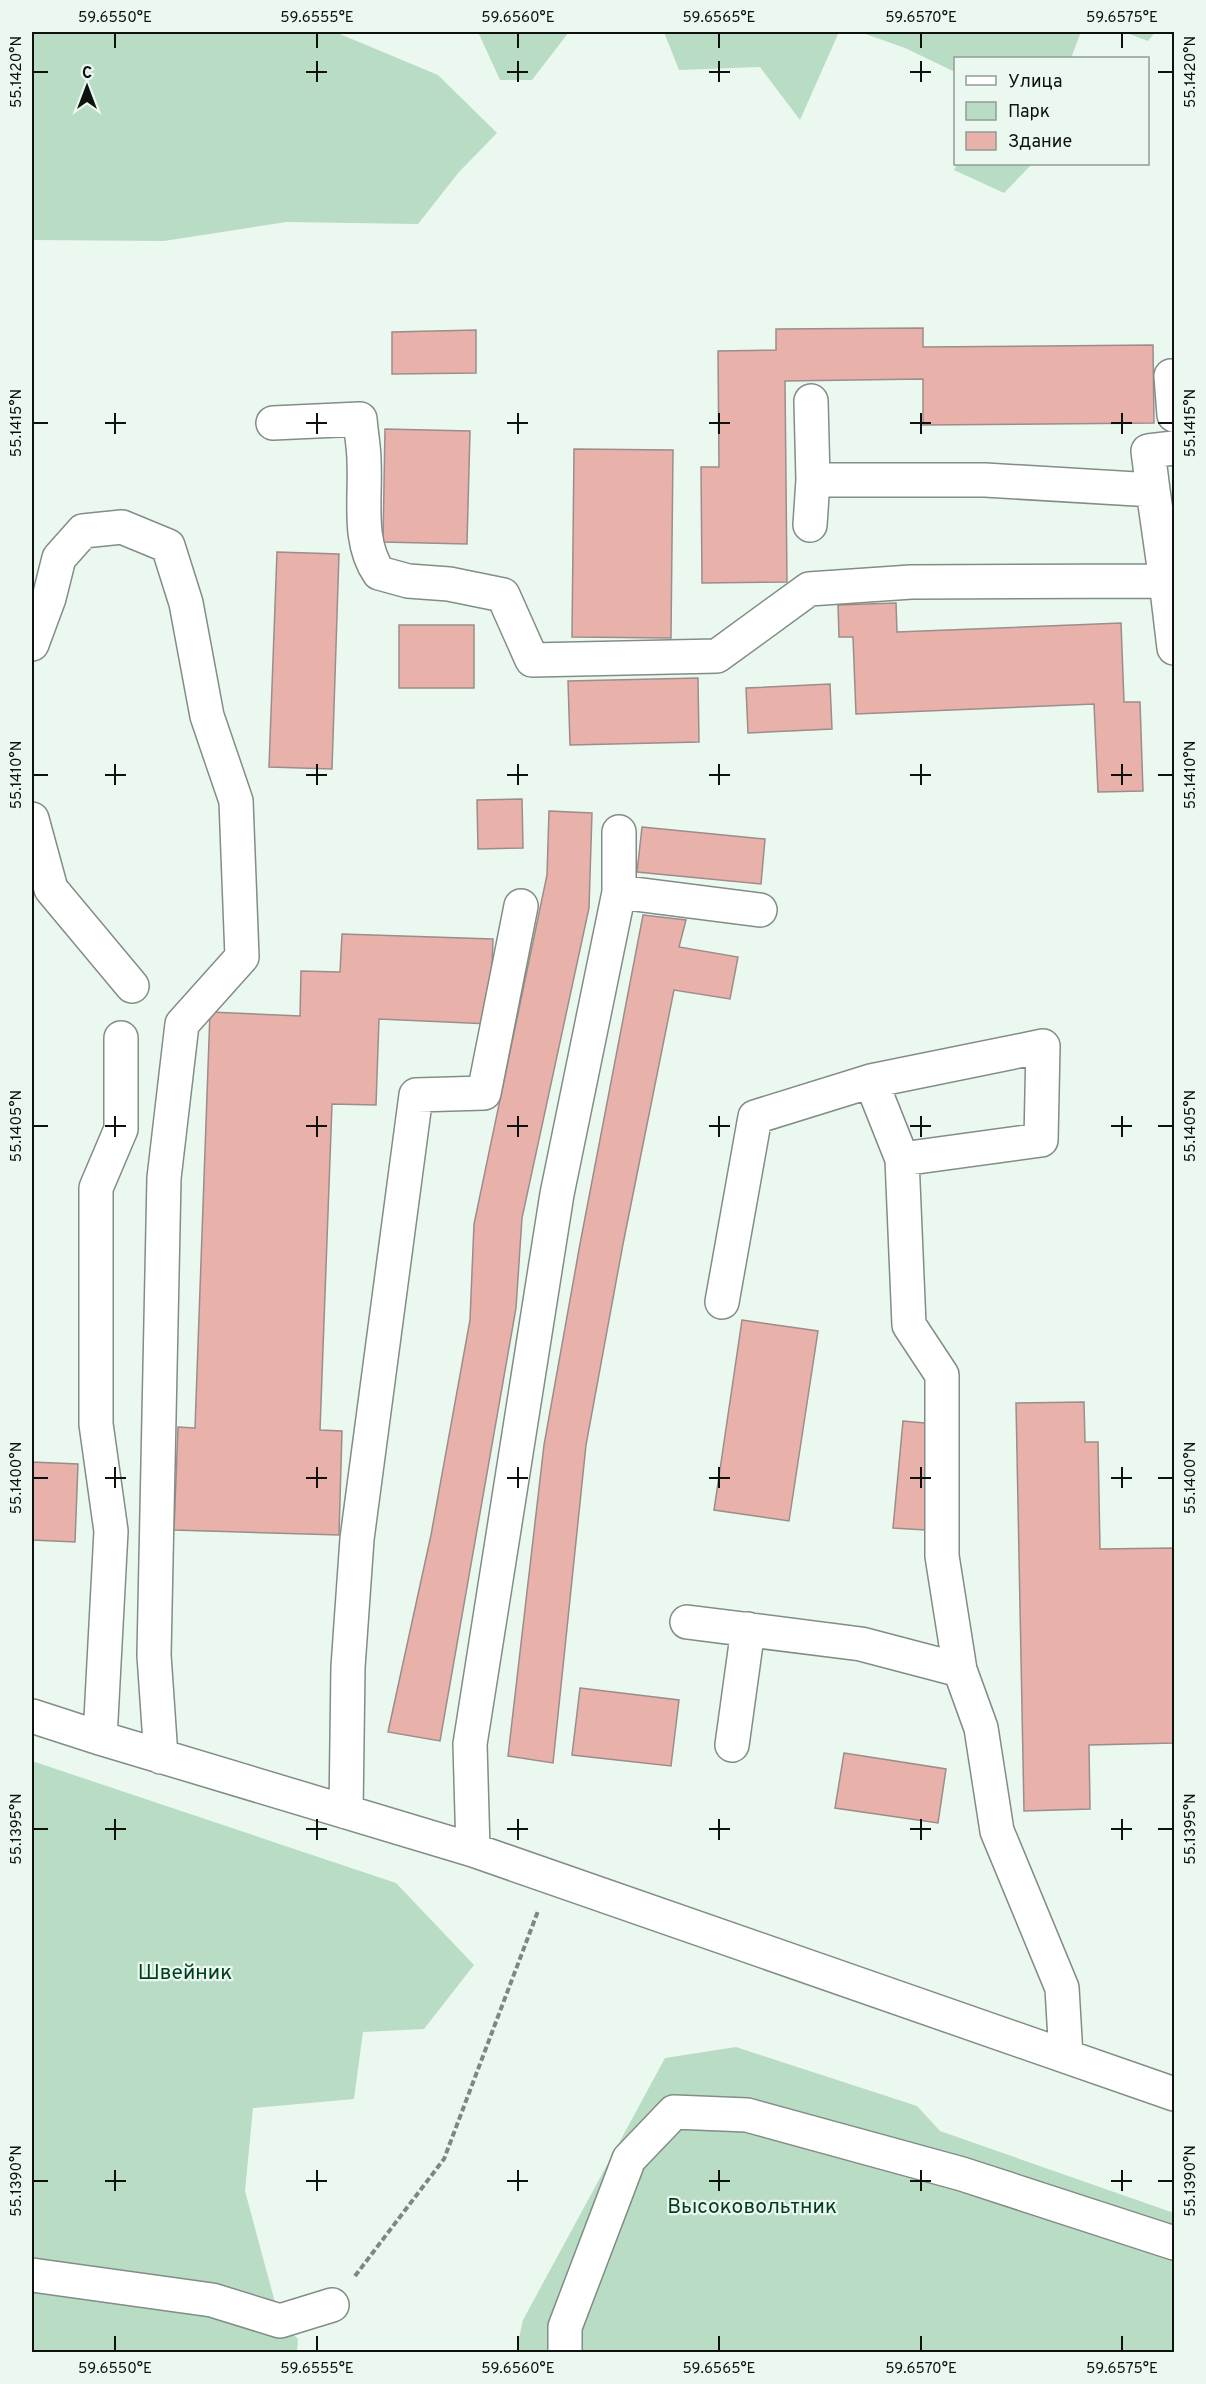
<svg xmlns="http://www.w3.org/2000/svg" width="1206" height="2384" font-family="Overpass,sans-serif">
<style>
.green{fill:#b9dcc5}
.building{fill:#e8b1aa;stroke:#9b8d8b;stroke-width:1.5}
.lines{fill:none;stroke-linecap:round;stroke-linejoin:round}
.minor-casing{stroke:#818d85;stroke-width:36}
.path{stroke:#7e8882;stroke-width:4;stroke-dasharray:6 3;stroke-linecap:butt}
.minor{stroke:#fff;stroke-width:33}
.ticks{fill:none;stroke:#0d120f;stroke-width:2}
.labels{text-anchor:middle;stroke-width:4.5;stroke-linejoin:round;paint-order:stroke}
.park-label{font-size:21px;fill:#003c20;stroke:#ebf8f0}
.neatline{fill:none;stroke:#0d120f;stroke-width:2}
.ticks-label{font-size:15px;text-anchor:middle;fill:#0d120f}
</style>
<rect width="100%" height="100%" fill="#ebf8f0"/>
<path class="green" d="M32,32H335L438,75L497,133L459,172L418,224L286,222L164,241L32,240Z
M478,32H569L532,80H500Z
M664,32H839L800,120L760,67L679,70Z
M860,32H1081L1071,58H956L955,72L905,48Z
M1124,32H1155L1148,41Z
M957,164H1032L1004,193L954,170Z
M32,1761L396,1883L474,1965L424,2029L363,2032L354,2099L253,2108L245,2191L280,2321L298,2339L297,2352H32Z
M736,2047L917,2106L940,2131L1174,2213V2352H516L523,2320L665,2058Z"/>
<path class="building" d="M923,328V347L1153,345L1154,423L923,425V379L785,381L787,582L702,583L701,467H719L718,351L776,350V329Z
M476,330V373L392,374V332Z
M385,429L470,431L467,544L383,542Z
M574,449L673,450L671,638L572,637Z
M277,552L339,554L332,769L269,767Z
M896,603L897,632L1121,623L1124,702H1140L1143,791L1098,792L1094,704L856,714L853,637H839L838,605Z
M399,625H474V688H399Z
M698,678L699,742L570,745L568,681Z
M830,684L832,729L748,733L746,688Z
M522,799L523,848L478,849L477,800Z
M549,811L592,813L589,908L522,1218L516,1308L440,1741L388,1732L431,1535L470,1320L474,1224L547,875Z
M642,827L765,839L761,884L637,872Z
M643,915L686,920L679,947L738,957L730,999L674,990L623,1244L586,1445L553,1763L508,1756L544,1445L580,1244Z
M342,934L493,939L490,1024L379,1019L376,1105L332,1104L320,1430L342,1431L339,1535L174,1530L178,1427L195,1428L210,1012L300,1016L301,971L340,972Z
M742,1320L818,1331L789,1521L714,1510Z
M1084,1402L1085,1442H1098L1100,1549L1174,1548V1743L1089,1745L1090,1809L1024,1811L1016,1403Z
M903,1421L935,1424L925,1530L893,1528Z
M32,1462L78,1464L75,1542L32,1540Z
M580,1688L679,1700L671,1766L572,1755Z
M844,1753L946,1769L938,1823L835,1808Z"/>
<g class="lines">
<g class="minor-casing">
<path id="minor" d="M1174,376H1171L1174,415
M273,423L360,419C361,433 364,447 364,461C366,498 357,541 379,573L408,581L449,584L503,595L532,660L717,656L809,589L911,582L1166,581L1174,648
M813,480H985L1153,490L1166,581
M1153,490L1148,451L1174,448
M810,525L813,480L811,401
M32,644L49,598L59,558L83,531L122,527L168,546L186,603L207,716L236,801L242,957L182,1024L164,1178L154,1655L161,1757
M32,819L51,889L132,986
M619,892L760,910
M871,1081L902,1159L909,1325L942,1375V1556L960,1670
M722,1302L755,1117L871,1081L1043,1046L1041,1140L902,1159
M687,1622L861,1644L960,1670L981,1728L997,1831L1062,1988L1066,2056
M32,1716L100,1738L473,1850L1174,2094
M100,1738L111,1531L96,1424V1188L121,1129V1038
M732,1745L748,1629
M346,1812L348,1667L357,1539L416,1095L484,1093L521,906
M473,1850L470,1744L557,1194L619,892V832
M32,2275L212,2300L280,2321L332,2305
M565,2352V2327L629,2159L674,2112L747,2115L962,2174L1174,2243"/>
</g>
<path class="path" d="M355,2276L444,2159L538,1911"/>
<use href="#minor" class="minor"/>
</g>
<path class="ticks" d="M115,33V48M317,33V48M518,33V48M719,33V48M921,33V48M1122,33V48M317,61V82M518,61V82M719,61V82M921,61V82M33,72H48M306,72H327M507,72H528M709,72H730M910,72H931M1158,72H1173M115,413V434M317,413V434M518,413V434M719,413V434M921,413V434M1122,413V434M33,423H48M105,423H126M306,423H327M507,423H528M709,423H730M910,423H931M1111,423H1132M1158,423H1173M115,764V785M317,764V785M518,764V785M719,764V785M921,764V785M1122,764V785M33,775H48M105,775H126M306,775H327M507,775H528M709,775H730M910,775H931M1111,775H1132M1158,775H1173M115,1116V1137M317,1116V1137M518,1116V1137M719,1116V1137M921,1116V1137M1122,1116V1137M33,1126H48M105,1126H126M306,1126H327M507,1126H528M709,1126H730M910,1126H931M1111,1126H1132M1158,1126H1173M115,1467V1488M317,1467V1488M518,1467V1488M719,1467V1488M921,1467V1488M1122,1467V1488M33,1478H48M105,1478H126M306,1478H327M507,1478H528M709,1478H730M910,1478H931M1111,1478H1132M1158,1478H1173M115,1819V1840M317,1819V1840M518,1819V1840M719,1819V1840M921,1819V1840M1122,1819V1840M33,1829H48M105,1829H126M306,1829H327M507,1829H528M709,1829H730M910,1829H931M1111,1829H1132M1158,1829H1173M115,2170V2191M317,2170V2191M518,2170V2191M719,2170V2191M921,2170V2191M1122,2170V2191M33,2181H48M105,2181H126M306,2181H327M507,2181H528M709,2181H730M910,2181H931M1111,2181H1132M1158,2181H1173M115,2336V2351M317,2336V2351M518,2336V2351M719,2336V2351M921,2336V2351M1122,2336V2351"/>
<g class="labels">
<g class="park-label">
<text x="185" y="1979">Швейник</text>
<text x="752" y="2213">Высоковольтник</text>
</g>
</g>
<rect width="1206" height="2384" fill="none" stroke="#ebf8f0" stroke-width="66"/>
<rect x="954" y="57" width="195" height="108" fill="#ebf8f0" stroke="#929c96" stroke-width="1.5"/>
<rect x="966" y="76" width="30" height="9" fill="#ffffff" stroke="#929c96" stroke-width="1.5"/>
<text x="1008" y="87" font-size="18" fill="#0d120f">Улица</text>
<rect x="966" y="102" width="30" height="18" fill="#b9dcc5" stroke="#929c96" stroke-width="1.5"/>
<text x="1008" y="117" font-size="18" fill="#0d120f">Парк</text>
<rect x="966" y="132" width="30" height="18" fill="#e8b1aa" stroke="#929c96" stroke-width="1.5"/>
<text x="1008" y="147" font-size="18" fill="#0d120f">Здание</text>
<g transform="translate(87 87)" stroke="#ebf8f0" stroke-width="4.5" paint-order="stroke">
<path d="M0-4.5L10 22L0 15L-10 22Z" fill="#0d120f"/>
<text y="-9" font-size="16" font-weight="bold" text-anchor="middle" fill="#0d120f">С</text>
</g>
<rect x="33" y="33" width="1140" height="2318" class="neatline"/>
<g class="ticks-label">
<text x="115" y="22">59.6550°E</text>
<text x="317" y="22">59.6555°E</text>
<text x="518" y="22">59.6560°E</text>
<text x="719" y="22">59.6565°E</text>
<text x="921" y="22">59.6570°E</text>
<text x="1122" y="22">59.6575°E</text>
<text transform="translate(16 72) rotate(-90)" y="5">55.1420°N</text>
<text transform="translate(1190 72) rotate(-90)" y="5">55.1420°N</text>
<text transform="translate(16 423) rotate(-90)" y="5">55.1415°N</text>
<text transform="translate(1190 423) rotate(-90)" y="5">55.1415°N</text>
<text transform="translate(16 775) rotate(-90)" y="5">55.1410°N</text>
<text transform="translate(1190 775) rotate(-90)" y="5">55.1410°N</text>
<text transform="translate(16 1126) rotate(-90)" y="5">55.1405°N</text>
<text transform="translate(1190 1126) rotate(-90)" y="5">55.1405°N</text>
<text transform="translate(16 1478) rotate(-90)" y="5">55.1400°N</text>
<text transform="translate(1190 1478) rotate(-90)" y="5">55.1400°N</text>
<text transform="translate(16 1829) rotate(-90)" y="5">55.1395°N</text>
<text transform="translate(1190 1829) rotate(-90)" y="5">55.1395°N</text>
<text transform="translate(16 2181) rotate(-90)" y="5">55.1390°N</text>
<text transform="translate(1190 2181) rotate(-90)" y="5">55.1390°N</text>
<text x="115" y="2373">59.6550°E</text>
<text x="317" y="2373">59.6555°E</text>
<text x="518" y="2373">59.6560°E</text>
<text x="719" y="2373">59.6565°E</text>
<text x="921" y="2373">59.6570°E</text>
<text x="1122" y="2373">59.6575°E</text>
</g>
</svg>
